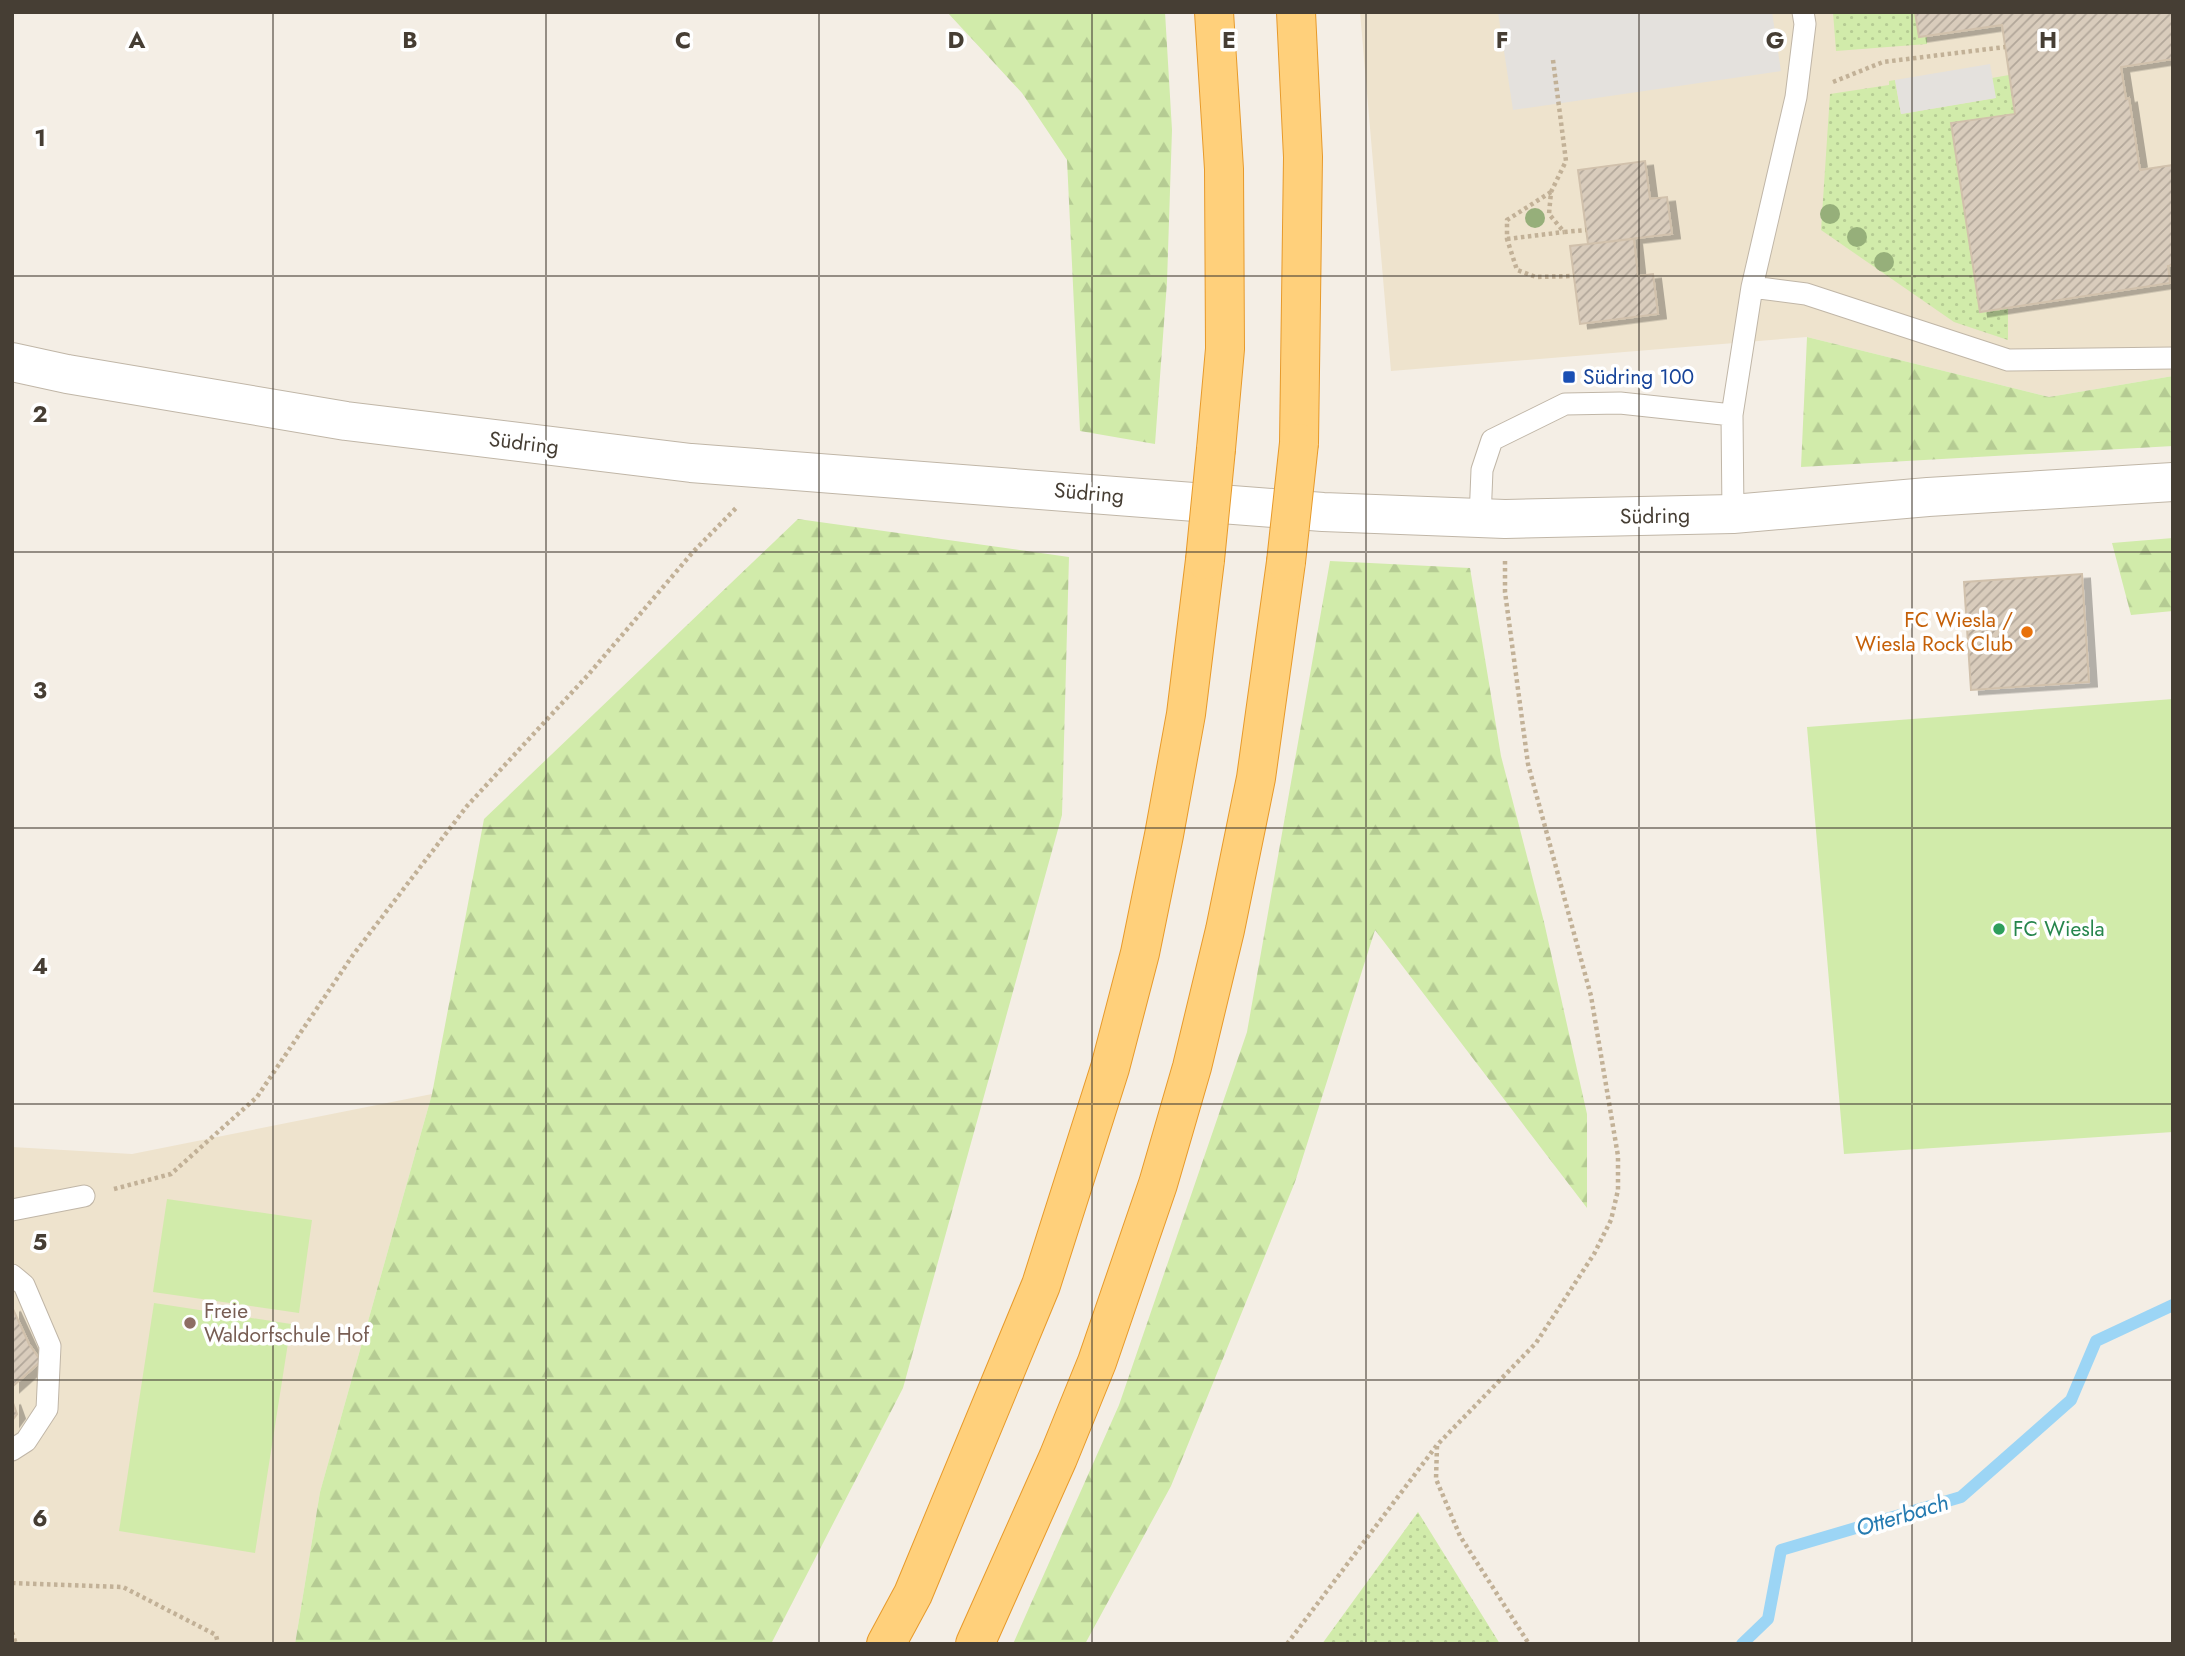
<svg xmlns="http://www.w3.org/2000/svg" width="2185" height="1656" font-family="Jost,sans-serif">
<style>
.education{fill:#eee3cd}
.grass{fill:url(#grass-dots)}
.forest{fill:url(#forest-firs)}
.pitch{fill:#d1ebaa}
.parking{fill:#e4e1dd}
.lines{fill:none;stroke-linecap:round;stroke-linejoin:round}
.stream{stroke:#9cd5f5;stroke-width:12}
.building{fill:url(#building-hatch);stroke:#d1c1ac;stroke-width:2;filter:url(#shadow)}
.service-casing{stroke:#c0b6a7;stroke-width:23}
.tertiary-casing{stroke:#c0b6a7;stroke-width:40}
.trunk-casing{stroke:#e79a2b;stroke-width:40}
.path{stroke:#c2b197;stroke-width:4.5;stroke-dasharray:3.5 3.5;stroke-linecap:butt}
.service{stroke:#fff;stroke-width:21}
.tertiary{stroke:#fff;stroke-width:38}
.trunk{stroke:#ffd07b;stroke-width:38}
.trunk-bridge-casing{stroke:#e79a2b;stroke-width:40;stroke-linecap:butt}
.trunk-bridge{stroke:#ffd07b;stroke-width:38}
.tree{fill:#96af7a}
.grid{fill:none;stroke:#463e34;stroke-width:2;stroke-opacity:0.55}
.transit-dot{fill:#1a4fb4;stroke:#fff;stroke-width:2.5}
.food-dot{fill:#e8710a;stroke:#fff;stroke-width:2.5}
.leisure-dot{fill:#2e9e5b;stroke:#fff;stroke-width:2.5}
.education-dot{fill:#8d6e63;stroke:#fff;stroke-width:2.5}
.labels{text-anchor:middle;stroke-width:7;stroke-linejoin:round;paint-order:stroke}
.transit-label{font-size:21px;fill:#164399;stroke:#fff;text-anchor:start}
.street-label{font-size:21px;fill:#463e34;stroke:#fff}
.food-label{font-size:21px;fill:#c56008;stroke:#fff;text-anchor:end}
.leisure-label{font-size:21px;fill:#27864d;stroke:#fff;text-anchor:start}
.education-label{font-size:21px;fill:#785e54;stroke:#fff;text-anchor:start}
.water-label{font-size:23px;font-style:italic;fill:#257bb1;stroke:#fff}
.grid-label{font-size:23px;text-anchor:middle;font-weight:bold;fill:#463e34;stroke:#fff;stroke-width:7;stroke-linejoin:round;paint-order:stroke}
</style>
<defs>
<pattern id="grass-dots" width="8" height="8" patternUnits="userSpaceOnUse" patternTransform="scale(1.75)"><rect width="8" height="8" fill="#d1ebaa"/><path d="M2 2h.1M6 6h.1" fill="none" stroke="#b5cb93" stroke-width="1.8" stroke-linecap="round"/></pattern>
<pattern id="forest-firs" width="22" height="20" patternUnits="userSpaceOnUse" patternTransform="scale(1.75)"><rect width="22" height="20" fill="#d1ebaa"/><path d="M5 1l3.5 6h-7zM16 11l3.5 6h-7z" fill="#b5cb93"/></pattern>
<pattern id="building-hatch" width="6" height="6" patternUnits="userSpaceOnUse" patternTransform="scale(1.75)"><rect width="6" height="6" fill="#d9ccbc"/><path d="M-1 1l2-2M0 6l6-6M5 7l2-2" fill="none" stroke="#b2a79a"/></pattern>
<filter id="shadow"><feDropShadow dx="8" dy="4.5" stdDeviation="0" flood-color="#0004"/></filter>
</defs>
<rect width="100%" height="100%" fill="#f4eee5"/>
<path class="education" d="M1360,12H2173V376L2049,397L1807,337L1391,371Z
M432,1094L320,1492L295,1644H12V1147L132,1154Z"/>
<path class="grass" d="M1833,12H1915L1919,37L1927,36V44L1836,51Z
M2009,75L2015,114L1951,123L1981,312L2008,308V340L1954,322L1821,230L1830,94L1889,85V81L1895,80L1901,114L1995,98L1992,78Z
M1418,1512L1500,1644H1322Z"/>
<path class="forest" d="M947,12H1165L1172,130L1167,282L1155,444L1080,431L1067,160L1022,93Z
M1807,337L2049,397L2173,376V446L1801,467Z
M798,519L1069,557L1062,815L903,1388L771,1644H295L320,1492L432,1094L484,819Z
M2173,538V611L2131,615L2112,543Z
M1330,561L1470,568L1501,756L1544,922L1587,1114V1208L1375,930L1295,1182L1171,1486L1085,1644H1013L1119,1405L1247,1032Z"/>
<path class="pitch" d="M2173,699V1132L1844,1154L1807,727Z
M167,1199L312,1220L299,1313L153,1292Z
M154,1303L291,1324L255,1553L119,1531Z"/>
<path class="parking" d="M1498,12H1772L1781,71L1513,110Z
M1990,64L1996,98L1901,114L1895,80Z"/>
<g class="lines">
<path class="stream" d="M1742,1644L1768,1619L1781,1550L1961,1497L2071,1400L2096,1341L2173,1305"/>
</g>
<path class="building" d="M1915,12H2173V59L2121,67L2126,99L2129,98L2140,170L2173,165V265L2168,266L2170,283L1980,312L1951,123L2015,114L2002,25L1919,37Z
M1645,161L1650,199L1667,197L1672,234L1588,244L1578,170Z
M1634,239L1638,276L1653,274L1658,314L1580,324L1570,246Z
M2082,574L2089,682L1971,690L1964,582Z
M12,1307L29,1344L41,1361L12,1387Z
M12,1400L17,1414L12,1421Z"/>
<g class="lines">
<g class="service-casing">
<path id="service" d="M1752,287L1806,294L2008,360L2173,358
M1733,514L1732,415L1752,287L1796,97L1805,24L1803,12
M1480,519L1482,470L1492,440L1565,404L1620,403L1732,415
M12,1210L84,1196
M12,1275L24,1285L50,1346L47,1409L26,1441L12,1450"/>
</g>
<g class="tertiary-casing">
<path id="tertiary" d="M12,362L67,374L346,421L691,463L1323,512L1505,519L1733,514L1928,497L2173,482"/>
</g>
<g class="trunk-casing">
<path id="trunk" d="M1214,12L1224,169L1225,349L1216,449
M1296,12L1303,157L1299,443
M886,1644L913,1594L1041,1285L1110,1068L1140,953L1164,835L1186,714L1205,560
M975,1644L1058,1458L1097,1362L1158,1184L1192,1067L1225,930L1256,778L1286,562"/>
</g>
<path class="path" d="M1553,60L1566,161L1551,192L1549,214L1564,232L1586,230
M1833,82L1883,62L2005,47
M1551,192L1507,220V239L1517,270L1536,277L1574,276
M1507,239L1564,232
M114,1189L171,1174L257,1097L353,955L467,806L588,675L693,552L737,507
M1437,1446L1436,1479L1460,1536L1529,1644
M12,1583L123,1587L216,1635L218,1644
M12,1632L16,1644
M1287,1644L1437,1445L1536,1343L1594,1254L1611,1220L1618,1190V1156L1591,996L1528,764L1505,592V559"/>
<use href="#service" class="service"/>
<use href="#tertiary" class="tertiary"/>
<use href="#trunk" class="trunk"/>
<g class="trunk-bridge-casing">
<path id="trunk-bridge" d="M1205,560L1216,449
M1286,562L1299,443"/>
</g>
<use href="#trunk-bridge" class="trunk-bridge"/>
</g>
<g class="tree">
<circle cx="1830" cy="214" r="10"/>
<circle cx="1535" cy="218" r="10"/>
<circle cx="1857" cy="237" r="10"/>
<circle cx="1884" cy="262" r="10"/>
</g>
<path class="grid" d="M273,12V1644M546,12V1644M819,12V1644M1092,12V1644M1366,12V1644M1639,12V1644M1912,12V1644M12,276H2173M12,552H2173M12,828H2173M12,1104H2173M12,1380H2173"/>
<rect class="transit-dot" x="1562" y="370" width="14" height="14" rx="3.5"/>
<circle class="food-dot" cx="2027" cy="632" r="7"/>
<circle class="leisure-dot" cx="1999" cy="929" r="7"/>
<circle class="education-dot" cx="190" cy="1323" r="7"/>
<g class="labels">
<g class="transit-label">
<text x="1583" y="384">Südring 100</text>
</g>
<g class="street-label">
<text transform="translate(524 443) rotate(7)" y="7">Südring</text>
<text transform="translate(1089 493) rotate(5)" y="7">Südring</text>
<text transform="translate(1655 516) rotate(-1)" y="7">Südring</text>
</g>
<g class="food-label">
<text x="2013" y="627">FC Wiesla /<tspan x="2013" dy="24">Wiesla Rock Club</tspan></text>
</g>
<g class="leisure-label">
<text x="2013" y="936">FC Wiesla</text>
</g>
<g class="education-label">
<text x="204" y="1318">Freie<tspan x="204" dy="24">Waldorfschule Hof</tspan></text>
</g>
<g class="water-label">
<text transform="translate(1902 1515) rotate(-17)" y="8">Otterbach</text>
</g>
</g>
<g class="grid-label">
<text x="137" y="48">A</text>
<text x="410" y="48">B</text>
<text x="683" y="48">C</text>
<text x="956" y="48">D</text>
<text x="1229" y="48">E</text>
<text x="1502" y="48">F</text>
<text x="1775" y="48">G</text>
<text x="2048" y="48">H</text>
<text x="40" y="146">1</text>
<text x="40" y="422">2</text>
<text x="40" y="698">3</text>
<text x="40" y="974">4</text>
<text x="40" y="1250">5</text>
<text x="40" y="1526">6</text>
</g>
<rect width="2185" height="1656" fill="none" stroke="#463e34" stroke-width="28"/>
</svg>
